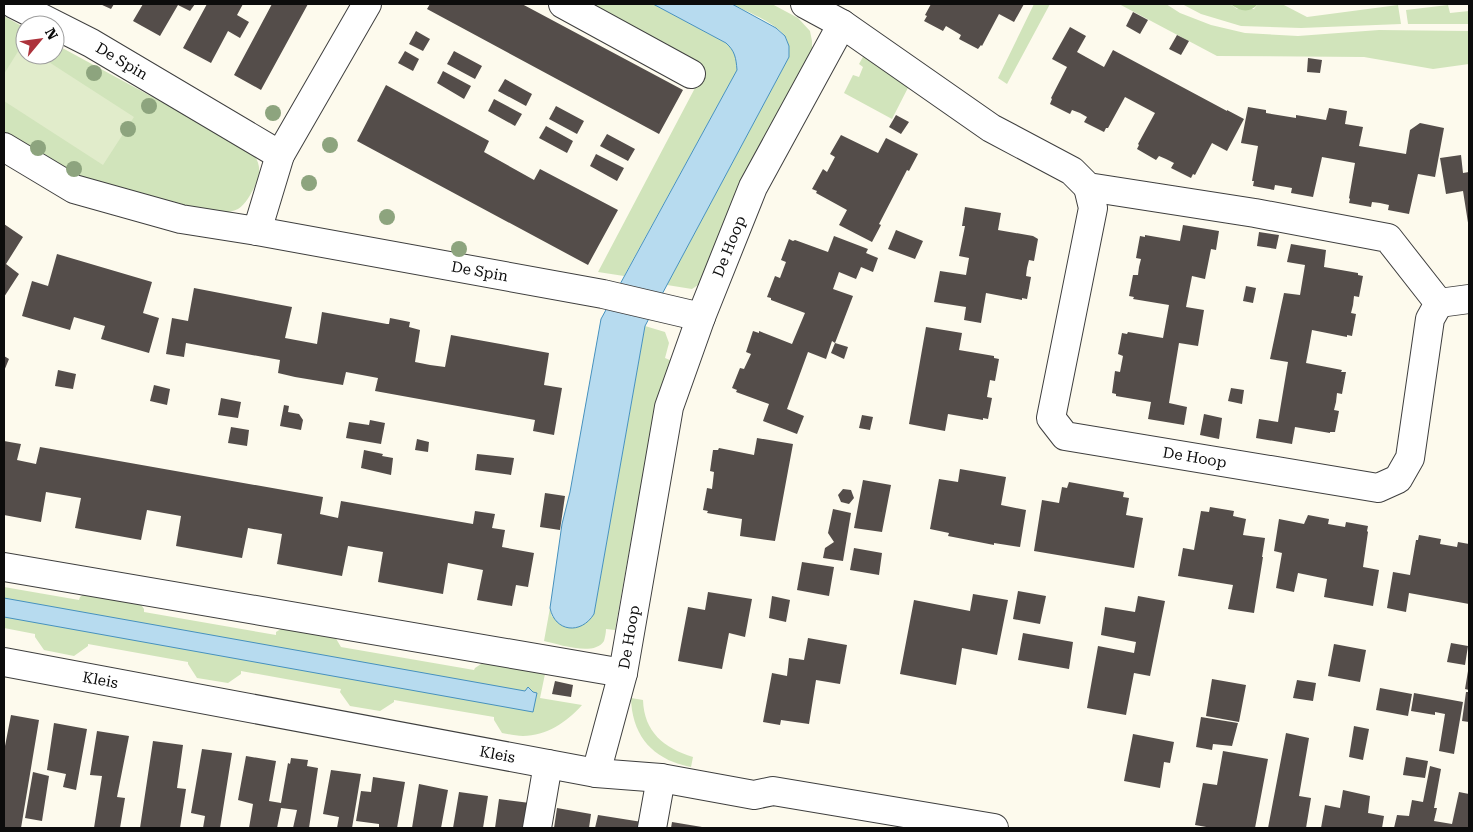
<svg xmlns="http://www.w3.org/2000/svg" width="1473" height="832" font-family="'Roboto Serif',serif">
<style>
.green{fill:#d1e4bb}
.forest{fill:#b6d39c}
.pitch{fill:#e1eccb}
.water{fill:#b7dbef;stroke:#4691be}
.building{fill:#544d4a}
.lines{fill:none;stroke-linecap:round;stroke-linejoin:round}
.minor-casing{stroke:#3f3f3f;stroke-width:30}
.minor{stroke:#fff;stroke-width:28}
.tree{fill:#8da47e}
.labels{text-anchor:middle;stroke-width:5;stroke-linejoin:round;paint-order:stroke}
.street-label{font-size:15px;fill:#0c0c0c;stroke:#fff}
</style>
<rect width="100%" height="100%" fill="#fdfaed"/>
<path class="green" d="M585,4H653L726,43C735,51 736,58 737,70L624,276L598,272L705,69Z
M732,4H772L798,18L810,31L812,41V49L704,278L698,285L692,289L667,285L789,57C789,49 789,41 784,35C774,22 747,12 732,4Z
M1034,4H1050L1007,84L998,78Z
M1119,4H1166L1180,13L1211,25L1245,33L1298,36L1379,30L1469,31V64L1433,69L1364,57L1217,56Z
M1182,4H1230L1237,9H1254L1258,4H1282L1307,17L1398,5L1401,24L1301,28L1241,26L1201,14Z
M1448,5L1450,13L1469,11V24H1408L1406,10Z
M4,16L25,28V55H55V44L250,150C261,162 262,173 254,188C250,195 246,204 238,209C224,216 207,210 193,208C163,203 128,197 100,186C65,174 34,152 4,132Z
M864,55L913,78L892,119L844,93L853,75L859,77L863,67L859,64Z
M645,326L665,332L669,343L665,358L672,361L653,417L615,630L606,629C606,633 605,637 604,641C594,657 559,644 544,641L550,608L552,617L594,614Z
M4,587L79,600L80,597L92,588L135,596L144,609V612L276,635V632L289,624L332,632L341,647L474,670L475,668L487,660L571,674L570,678L545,674L540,698L582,705C567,722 546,736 523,736C516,736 509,734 502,733L494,720V717L394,700V702L380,711L350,706L340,692L341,689L241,671V674L228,683L197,678L188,664V662L88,644V646L74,656L44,650L35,637V634L4,628Z
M631,698L643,700C644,732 664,748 693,757L691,767C654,760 632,737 631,698Z"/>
<path class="forest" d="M1230,4H1258C1249,14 1240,11 1230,4Z"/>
<path class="pitch" d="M22,45L25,47V55H38L134,117L103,165L4,101V74Z"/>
<path class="water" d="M653,4H732L776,28L785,36L789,46V57L645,326L594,614C581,635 555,632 550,608L562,524L570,492L601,319L737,70C736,58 735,51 726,43Z
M4,598L525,691L528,687L533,692L537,693L533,712L4,617Z"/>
<path class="building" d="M100,4H114L111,9Z
M143,4H195L190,11L178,5L160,36L133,21Z
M207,4H243L237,15L249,22L240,38L228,31L211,63L183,48Z
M272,4H308L261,90L234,75Z
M430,4H522L683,90L659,134L427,9Z
M931,4H1024L1014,22L999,14L982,46L981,45L978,49L959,39L961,35L946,26L943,31L924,21L927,16L925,15Z
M1133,12L1148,20L1140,34L1126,26Z
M1070,27L1086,36L1077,52L1104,67L1113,50L1227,111V110L1244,119L1227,151L1212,143L1195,175L1193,174L1191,178L1171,168L1174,163L1166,159L1159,156L1156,160L1137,149L1139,145L1138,144L1155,113L1125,97L1108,128H1106L1104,132L1084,122L1087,117L1080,113L1072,110L1070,114L1050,104L1052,99L1051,98L1067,67L1052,59Z
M416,31L430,39L423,51L409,44Z
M1177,35L1189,41L1181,55L1169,49Z
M405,51L419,59L413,71L398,63Z
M454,51L482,66L475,79L447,64Z
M1308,58L1322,60L1320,73L1307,72Z
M443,71L471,86L464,99L437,83Z
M505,79L532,94L526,106L498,91Z
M386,85L489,141L484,152L534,180L540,169L618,210L588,265L357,141Z
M494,99L522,114L515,126L488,111Z
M556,106L584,121L577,134L549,119Z
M1248,107L1266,110V113L1296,118V115L1326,120L1329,108L1347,111L1345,124L1363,127L1359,146L1406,154L1410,130L1420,123L1444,128L1435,177L1418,174L1409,214L1388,210L1389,205L1380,203L1372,202L1371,207L1349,203L1350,199L1349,198L1355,163L1322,157L1313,197L1291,193L1292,188L1275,185L1274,190L1253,186L1254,181H1252L1258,146L1241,143Z
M896,115L909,122L901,134L889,127Z
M546,126L573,141L567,153L539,138Z
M607,134L635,149L628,161L600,146Z
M841,135L878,153L886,138L918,154L909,171L907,170L879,224L881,225L872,242L839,225L847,210L816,193L817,191L812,189L823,169L827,172L835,157L830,154Z
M596,154L624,168L617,181L590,166Z
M1461,155L1463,173L1469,172V229L1463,191L1446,194L1440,158Z
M965,207L1001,213L998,230L1033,236L1038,239L1034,261L1029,260L1027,268L1026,276L1031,277L1027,299L1022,298V300L986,293L981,323L964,320L966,307L934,302L940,271L966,275L969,258L959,256L965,226H962Z
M4,224L23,237L6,264L19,274L4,297Z
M1183,225L1219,231L1216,250L1211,249L1205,279L1192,276L1186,307L1204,310L1198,346L1179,343L1169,403L1187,407L1184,425L1148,419L1151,402L1116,396V394L1112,393L1115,371L1120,372L1123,356L1118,354L1122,333L1127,334L1128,332L1163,338L1169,305L1133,299L1134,297L1129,296L1133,275H1138L1139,267L1141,259L1136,258L1140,236L1145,237V235L1180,241Z
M896,230L923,241L915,259L888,249Z
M1259,232L1279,235L1276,249L1257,246Z
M834,236L868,249L866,253L878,258L873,272L861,267L856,279L839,272L833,289L853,296L835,343L832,341L826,359L808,352L787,409L804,416L797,434L763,421L769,404L736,392L737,390L732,388L740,368L744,369L751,354L746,352L753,331L759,333V331L792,344L805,313L771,300V298L767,297L775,276L780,278L786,262L781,260L789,239L793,241L795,240L828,252Z
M1291,244L1326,250L1324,267L1358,273V275L1363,276L1359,297L1354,296L1353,305L1351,313L1356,314L1352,336L1347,335V337L1312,330L1309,347L1306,363L1342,370L1341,372H1346L1342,394L1337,393L1336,402L1334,410L1339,411L1335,432H1330V433L1295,427L1292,444L1256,438L1259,419L1278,422L1288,362L1270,359L1284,293L1300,295L1305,265L1287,262Z
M57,254L152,282L143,313L159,318L149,353L101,339L105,326L74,317L70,330L22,316L32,281L48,286Z
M1246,286L1256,288L1253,303L1243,301Z
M194,288L292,307L285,338L317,344L322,312L387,324H389L390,318L410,322L409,327L420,330L415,362L430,365L445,367L451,335L549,353L544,385L562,388L554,435L533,431L535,420L375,391L378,378L346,372L343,385L295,377L278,373L280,360L186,343L184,357L166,354L172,318L188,321Z
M926,327L962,333L959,350L994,356V358L999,359L995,381L990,380L987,397L992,398L988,419L983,418V420L948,414L945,431L909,424Z
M835,343L848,347L844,359L831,353Z
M4,356L9,359L4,371Z
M58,370L76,374L73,389L55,386Z
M154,385L170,389L167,405L150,401Z
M1231,388L1244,390L1242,404L1228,401Z
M221,398L241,402L238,418L218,415Z
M284,405L289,406L288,412L299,414L303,420L301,430L280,426Z
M1204,414L1222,418L1219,439L1200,435Z
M862,415L873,417L870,430L859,428Z
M370,420L385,423L381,444L346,438L349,422L369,425Z
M231,427L249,430L247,446L228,443Z
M757,438L793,444L775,541L740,536L742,519L707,513L708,511L703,510L707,488L712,489L713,481L714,472L710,471L713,450H718L719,448L754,455Z
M417,439L429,442L428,452L415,450Z
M4,441L21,444L17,460L36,464L40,447L323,497L320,514L338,518L341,501L473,524L475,511L495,514L492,528L505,530L502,547L534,553L528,587L516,585L512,606L477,600L483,570L448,563L443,594L378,582L383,552L348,546L342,576L277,564L282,534L248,528L242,558L176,546L181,516L147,510L141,540L75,528L81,498L46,492L41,522L4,515Z
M364,450L383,454L382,456L393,458L391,475L361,468Z
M477,454L514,458L511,475L475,470Z
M960,469L1006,477L1001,505L1026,510L1020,547L994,543V545L948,536L949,533L930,529L939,479L958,482Z
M863,480L891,485L882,532L854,528Z
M1069,482L1124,492L1123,497L1129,498L1126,515L1143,518L1134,568L1034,551L1042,500L1059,503L1062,487L1067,488Z
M843,489L851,490L854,498L849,504L841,502L838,495Z
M545,493L565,496L560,530L540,527Z
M1210,507L1234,511L1233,516L1246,519L1243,535L1265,538L1262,557H1263L1254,613L1228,609L1233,585L1178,576L1183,548L1194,550L1201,511L1209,512Z
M833,509L851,513L843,561L823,558L825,548L834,542L828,533Z
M1308,515L1329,519L1328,524L1345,527L1346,522L1368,526L1367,531L1368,532L1363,567L1379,570L1373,606L1324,597L1327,579L1298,573L1294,592L1276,588L1282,553L1274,551L1279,519L1304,524Z
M1419,535L1441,539L1440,544L1457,547L1458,542L1469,544V604L1409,593L1406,612L1387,608L1393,572L1410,575L1416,540H1418Z
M854,548L882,553L879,575L850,570Z
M802,562L834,567L829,596L797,590Z
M1018,591L1046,596L1040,624L1013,619Z
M708,592L752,599L745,637L729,633L722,669L678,661L688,607L705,610Z
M973,594L1008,600L997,655L962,648L956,685L900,674L914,600L970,611Z
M772,596L790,600L786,622L769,618Z
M1138,596L1165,601L1150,676L1134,673L1126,715L1087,708L1098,646L1134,653L1136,642L1101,635L1105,607L1135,612Z
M1023,633L1073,642L1069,669L1018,660Z
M808,638L847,645L840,684L816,680L809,724L781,720L780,725L763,722L772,673L787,676L789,658L804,660Z
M1451,643L1468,646L1465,665L1447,662Z
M1334,644L1366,650L1360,682L1328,676Z
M1468,671H1469V690L1465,689Z
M1212,679L1246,685L1239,722L1206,716Z
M1297,680L1316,683L1313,701L1293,698Z
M555,681L573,685L571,697L552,694Z
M1380,688L1412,694L1408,716L1376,710Z
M1466,692H1469V722L1462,721Z
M1414,693L1463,702L1454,754L1439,751L1445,714L1435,712V715L1411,711Z
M11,715L39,720L21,828H4V746H5Z
M1201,717L1238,723L1232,746L1213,744L1212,750L1196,747Z
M54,723L87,729L76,790L63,787L66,774L47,770Z
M1354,726L1369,729L1363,760L1349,757Z
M97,731L129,736L117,797L125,798L120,828H94L102,776L90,775Z
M1286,733L1309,738L1299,796L1311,798L1306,828H1268Z
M1133,734L1174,742L1170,763L1164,762L1160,788L1124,781Z
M153,741L183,745L177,788L186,789L180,828H140Z
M202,749L232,753L220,828H203L205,816L191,813Z
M1223,751L1268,759L1255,828H1212L1195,825L1203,783L1217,785Z
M246,756L276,761L269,801L281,803L288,763L290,764L291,758L308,760L307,766L318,768L309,828H293L297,810L281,808L277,828H249L253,804L238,800Z
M1406,757L1428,761L1425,778L1403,775Z
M1430,766L1441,769L1434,808H1437L1434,821L1452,824L1459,792L1469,794V828H1394L1397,815L1409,816L1412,800L1423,802Z
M331,770L361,774L352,828H337L339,817L323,814Z
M33,772L49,776L42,821L25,818Z
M373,777L405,782L397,828H379V824L356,821L361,791L371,792Z
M419,784L448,790L441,828H412Z
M1343,790L1370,796L1368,813L1384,816L1382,828H1321L1325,805L1340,808Z
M459,792L488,796L483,828H453Z
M499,799L530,803L526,828H495Z
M557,808L591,814L589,828H554Z
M598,815L642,822L641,828H595Z
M672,822L702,827V828H671Z"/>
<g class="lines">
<g class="minor-casing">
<g id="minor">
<path id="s1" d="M14,4L91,43L280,155"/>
<path d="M563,4L691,74"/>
<path d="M805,4L842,24"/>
<path id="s2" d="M4,147L74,189L181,219L257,231L603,294L701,317"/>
<path id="s3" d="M1088,187L1093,208L1051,418L1065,436L1378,488L1398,479L1410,458L1430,319L1439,303"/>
<path d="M257,231L280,155L367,4"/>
<path d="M1439,303L1469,299"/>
<path d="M4,567L623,673"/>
<path id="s4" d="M4,662L596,773L661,778L754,795L773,791L994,828"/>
<path id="s5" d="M596,773L623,673L669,407L701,317L753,187L842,24L991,128L1072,171L1088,187L1255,213L1388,238L1439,303"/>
<path d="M537,828L548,764"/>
<path d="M652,828L661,778"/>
</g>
</g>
<use href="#minor" class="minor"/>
</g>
<g class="tree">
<circle cx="94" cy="73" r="8"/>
<circle cx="149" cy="106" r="8"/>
<circle cx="273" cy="113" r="8"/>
<circle cx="128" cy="129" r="8"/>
<circle cx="330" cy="145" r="8"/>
<circle cx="38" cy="148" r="8"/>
<circle cx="74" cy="169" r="8"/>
<circle cx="309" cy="183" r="8"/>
<circle cx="387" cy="217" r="8"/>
<circle cx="459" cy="249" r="8"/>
</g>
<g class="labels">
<g class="street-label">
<text dy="5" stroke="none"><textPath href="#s1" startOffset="122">De Spin</textPath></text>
<text dy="5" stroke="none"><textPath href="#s5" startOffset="545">De Hoop</textPath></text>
<text dy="5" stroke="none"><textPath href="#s2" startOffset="496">De Spin</textPath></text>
<text dy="5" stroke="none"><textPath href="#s3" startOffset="390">De Hoop</textPath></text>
<text dy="5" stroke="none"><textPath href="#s5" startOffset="140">De Hoop</textPath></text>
<text dy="5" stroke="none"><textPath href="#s4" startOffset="98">Kleis</textPath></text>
<text dy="5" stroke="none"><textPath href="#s4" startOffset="502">Kleis</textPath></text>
</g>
</g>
<rect width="1473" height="832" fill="none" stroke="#0c0c0c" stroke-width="10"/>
<g transform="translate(40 40) rotate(61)"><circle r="24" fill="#ffffff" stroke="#9e9e9e"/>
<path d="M0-4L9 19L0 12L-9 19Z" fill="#ad333c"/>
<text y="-8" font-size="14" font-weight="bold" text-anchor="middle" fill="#0c0c0c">N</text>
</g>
</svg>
